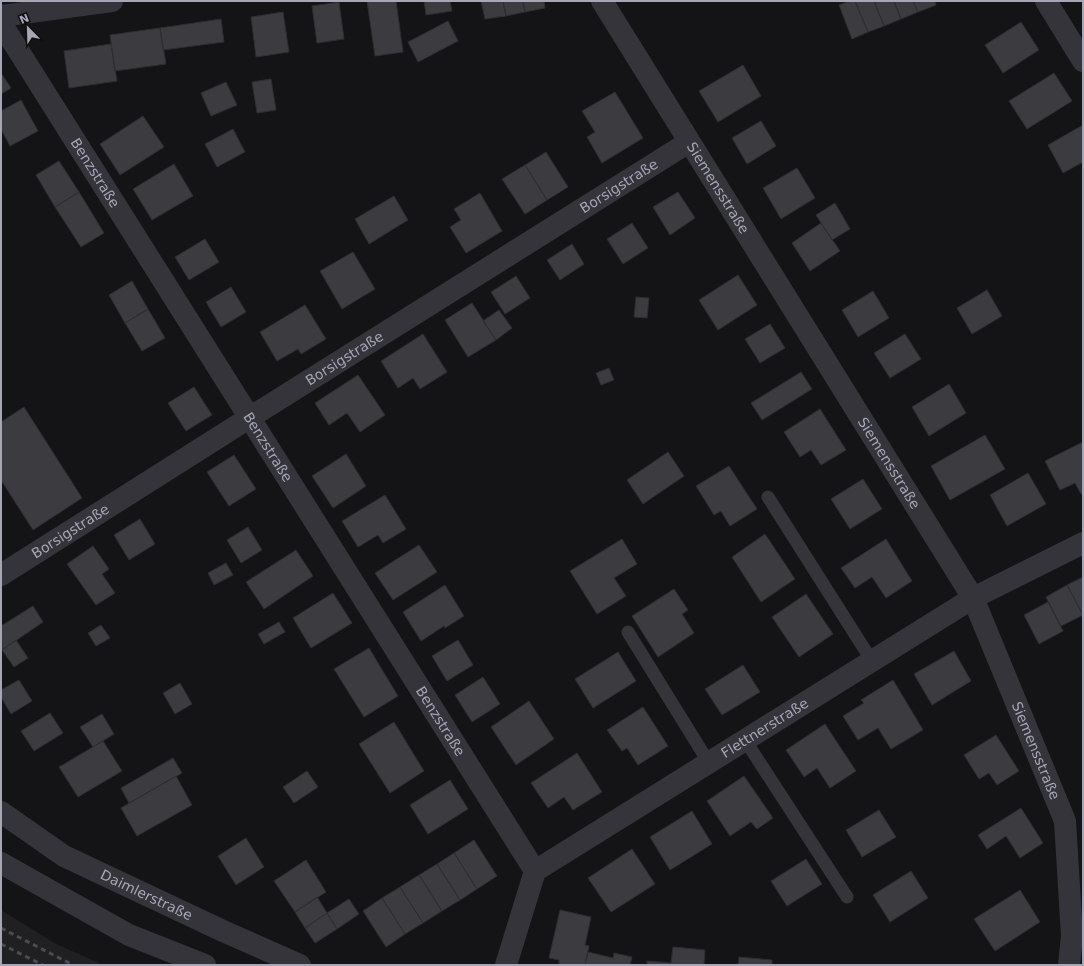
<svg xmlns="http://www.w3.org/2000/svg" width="1084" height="966" font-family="'DejaVu Sans',sans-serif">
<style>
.built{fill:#201f22}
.building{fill:#3b3b40;stroke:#2e2d31}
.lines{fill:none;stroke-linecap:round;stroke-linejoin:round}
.service{stroke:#34343a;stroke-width:13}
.minor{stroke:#34343a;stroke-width:22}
.rail{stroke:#4b4c53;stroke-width:3;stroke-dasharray:5 4;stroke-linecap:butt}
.labels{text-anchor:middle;stroke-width:3;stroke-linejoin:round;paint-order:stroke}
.street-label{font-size:14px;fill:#a5a7b6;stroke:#0f0e10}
</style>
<rect width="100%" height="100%" fill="#141315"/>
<path class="built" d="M1,910L56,944L104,965H1Z"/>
<path class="building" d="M367,1H396L403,52L375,56Z
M424,1H450L452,11L426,15Z
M481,1H503L506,16L485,19Z
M503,1H523L525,12L506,16Z
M523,1H544L545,8L525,12Z
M849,1H855L868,32L852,39L839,5Z
M855,1H874L884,26L868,32Z
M874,1H894L901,19L884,26Z
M894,1H913L918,12L901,19Z
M913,1H935L936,5L918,12Z
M339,2L344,39L317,43L312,6Z
M283,12L289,52L256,57L251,17Z
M221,19L224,42L163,50L160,28Z
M448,21L458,41L418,62L408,42Z
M1021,22L1039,50L1003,73L985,45Z
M160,28L166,64L115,71L110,35Z
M111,44L117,81L69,88L64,51Z
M743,65L761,96L718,122L699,91Z
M1,73L11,88L1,94Z
M1054,73L1072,101L1027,129L1009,101Z
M271,79L276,110L257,113L252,82Z
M226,82L237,105L211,116L201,93Z
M615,92L643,138L602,163L587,137L595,132L582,111Z
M21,100L38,131L10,146L1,129V111Z
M143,116L164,147L120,175L100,144Z
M761,121L776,146L747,164L732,138Z
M1083,125V162L1063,173L1048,145Z
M233,129L245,152L217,167L205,144Z
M546,152L568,187L547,200L525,165Z
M59,161L79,192L55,207L36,175Z
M174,164L193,196L152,220L133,189Z
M525,165L547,200L525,214L502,179Z
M797,168L815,198L781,219L763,188Z
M79,192L104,233L81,247L55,207Z
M678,192L695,218L670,235L653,207Z
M480,193L502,231L466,253L450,227L461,220L454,209Z
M394,196L408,220L369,244L355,219Z
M835,203L850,229L832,240L816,215Z
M632,223L648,248L623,264L607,239Z
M821,223L840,251L810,271L792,243Z
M205,239L219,262L189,280L175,257Z
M572,244L584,264L560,280L547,260Z
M353,252L375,289L342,309L320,271Z
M738,275L757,305L718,330L699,300Z
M516,276L530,298L505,314L491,292Z
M132,281L148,309L125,323L109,295Z
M231,287L246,312L221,327L206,302Z
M987,290L1002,316L972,334L957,308Z
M873,291L889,318L858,337L842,310Z
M636,297L649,298L647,318L634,317Z
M472,303L496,340L468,357L445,320Z
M305,305L326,339L301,354L298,349L277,361L260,332Z
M148,309L165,338L142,351L125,323Z
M499,310L512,328L496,340L483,321Z
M770,324L785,348L760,363L745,339Z
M423,334L447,372L420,389L413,378L398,388L381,361Z
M905,334L921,359L890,378L874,353Z
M609,368L614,380L601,385L596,373Z
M801,372L812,389L762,420L751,403Z
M358,375L385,415L360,432L347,413L329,425L315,403Z
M949,384L966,413L929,436L912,407Z
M194,387L212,415L186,431L168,403Z
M24,407L82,498L33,530L1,480V422Z
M820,409L846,450L821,465L811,450L800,457L784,432Z
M985,435L1005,469L950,500L931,466Z
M1083,442V493L1081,494L1075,483L1060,490L1045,461Z
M668,452L684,476L643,504L627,480Z
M346,454L366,486L333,508L312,476Z
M234,455L256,489L229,506L207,472Z
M729,466L757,509L730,526L721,511L714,515L696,486Z
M1028,473L1046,504L1007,526L990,495Z
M863,479L882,509L850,529L831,499Z
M385,495L406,529L383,543L378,535L358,547L342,521Z
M140,519L155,544L129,560L114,535Z
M248,527L262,550L241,563L227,540Z
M765,534L795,579L761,602L732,557Z
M622,539L637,564L614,578L626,596L597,614L570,571Z
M886,539L912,581L886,598L872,577L855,588L841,568Z
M419,545L437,572L393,600L375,573Z
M93,546L109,569L102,574L115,593L96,605L67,564Z
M296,550L313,576L264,609L246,582Z
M226,563L233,575L214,585L208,573Z
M1083,577V615L1067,585Z
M445,585L464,616L445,628L444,626L421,641L403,612Z
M1067,585L1083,615L1061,626L1046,597Z
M674,589L688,610L682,614L694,633L658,657L632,616Z
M333,593L352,623L311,648L293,618Z
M806,594L833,634L799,657L772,617Z
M1048,602L1063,631L1039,644L1024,615Z
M33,606L43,622L2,650L1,626Z
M279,622L285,632L264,644L258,634Z
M101,625L110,638L96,646L88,633Z
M16,640L28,658L14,667L2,650Z
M458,640L473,665L447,681L432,656Z
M369,648L398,696L364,717L334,669Z
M954,651L971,681L932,705L914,674Z
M618,652L636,681L593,708L575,679Z
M743,665L760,692L722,715L705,689Z
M483,677L500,704L472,722L455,695Z
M19,680L32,701L11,714L1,697V690Z
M893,680L923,730L891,749L878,728L858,740L843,716L864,703L861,700Z
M180,683L192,704L175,714L163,693Z
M529,701L554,739L516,765L491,727Z
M643,707L668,746L638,765L627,748L622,751L607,730Z
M50,713L63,733L34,751L21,731Z
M102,714L114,734L93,747L80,727Z
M394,722L424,771L390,793L359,744Z
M825,724L856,771L830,788L817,768L804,777L786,750Z
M996,735L1019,771L997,785L989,773L979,779L964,755Z
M103,741L122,771L78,797L59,767Z
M577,753L602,792L573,810L564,797L548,808L531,783Z
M173,758L182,773L129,803L121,788Z
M307,771L318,787L294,803L283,787Z
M176,776L192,805L137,836L121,808Z
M744,776L773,818L757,829L751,822L730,836L707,801Z
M450,780L468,809L428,834L410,805Z
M1021,808L1043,843L1020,858L1006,836L987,849L978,835Z
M879,810L896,837L862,857L846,830Z
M692,811L712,844L670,870L650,837Z
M246,838L264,867L236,885L218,856Z
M474,840L497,876L477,889L454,853Z
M632,849L655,884L611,912L588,878Z
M454,853L477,889L460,900L437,864Z
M806,859L822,884L787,906L771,881Z
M306,860L326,892L295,912L274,881Z
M437,864L460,900L442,911L419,875Z
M911,871L928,898L890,922L873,895Z
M419,875L442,911L423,923L400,887Z
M400,887L423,923L405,934L382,898Z
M1020,890L1040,922L995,951L974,919Z
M317,897L327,913L305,928L295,912Z
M382,898L405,934L386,947L363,911Z
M349,899L359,914L337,929L327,913Z
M560,910L591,917L585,945L589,946L585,965H559V960L549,958Z
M327,913L337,929L315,943L305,928Z
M673,947L705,950L704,965H647V961L671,963Z
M588,952L613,958L614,953L632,957L630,965H585Z
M739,957L772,960V965H738Z"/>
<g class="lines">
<path class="service" d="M768,497L872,661
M628,632L709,763
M745,740L847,897"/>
<g class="minor">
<path id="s1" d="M602,1L973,598L1065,821L1072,936L1069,965"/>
<path d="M1046,1L1083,61"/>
<path d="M1,16L112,1"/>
<path id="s2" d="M1,23L535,871"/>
<path id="s3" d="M1,575L249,418L689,142"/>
<path id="s4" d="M1,812L64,856L223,931L300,965"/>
<path d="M1,863L129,935L205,965"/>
<path id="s5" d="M506,965L535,871L973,598L1083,543"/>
</g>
<path class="rail" d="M1,928L73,965
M1,944L43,965"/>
</g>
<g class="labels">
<g class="street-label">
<text dy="5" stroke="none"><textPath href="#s2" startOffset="177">Benzstraße</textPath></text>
<text dy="5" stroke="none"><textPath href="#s3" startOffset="730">Borsigstraße</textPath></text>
<text dy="5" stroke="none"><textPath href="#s1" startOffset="220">Siemensstraße</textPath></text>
<text dy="5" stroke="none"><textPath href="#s3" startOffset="406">Borsigstraße</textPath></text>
<text dy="5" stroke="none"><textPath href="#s2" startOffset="501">Benzstraße</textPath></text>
<text dy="5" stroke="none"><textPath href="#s1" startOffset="544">Siemensstraße</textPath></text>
<text dy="5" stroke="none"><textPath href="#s3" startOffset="82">Borsigstraße</textPath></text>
<text dy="5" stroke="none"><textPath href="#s2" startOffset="825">Benzstraße</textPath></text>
<text dy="5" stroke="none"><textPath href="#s5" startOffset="369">Flettnerstraße</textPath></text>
<text dy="5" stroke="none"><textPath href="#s1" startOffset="868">Siemensstraße</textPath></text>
<text dy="5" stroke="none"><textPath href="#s4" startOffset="168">Daimlerstraße</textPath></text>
</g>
</g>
<rect width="1084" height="966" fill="none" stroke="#a5a7b6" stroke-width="4"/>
<g transform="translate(28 28) rotate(337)" stroke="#0f0e10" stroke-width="3" paint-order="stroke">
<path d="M0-3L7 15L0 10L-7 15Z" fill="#a5a7b6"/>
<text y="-6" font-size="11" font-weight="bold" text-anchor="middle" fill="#a5a7b6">N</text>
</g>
</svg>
